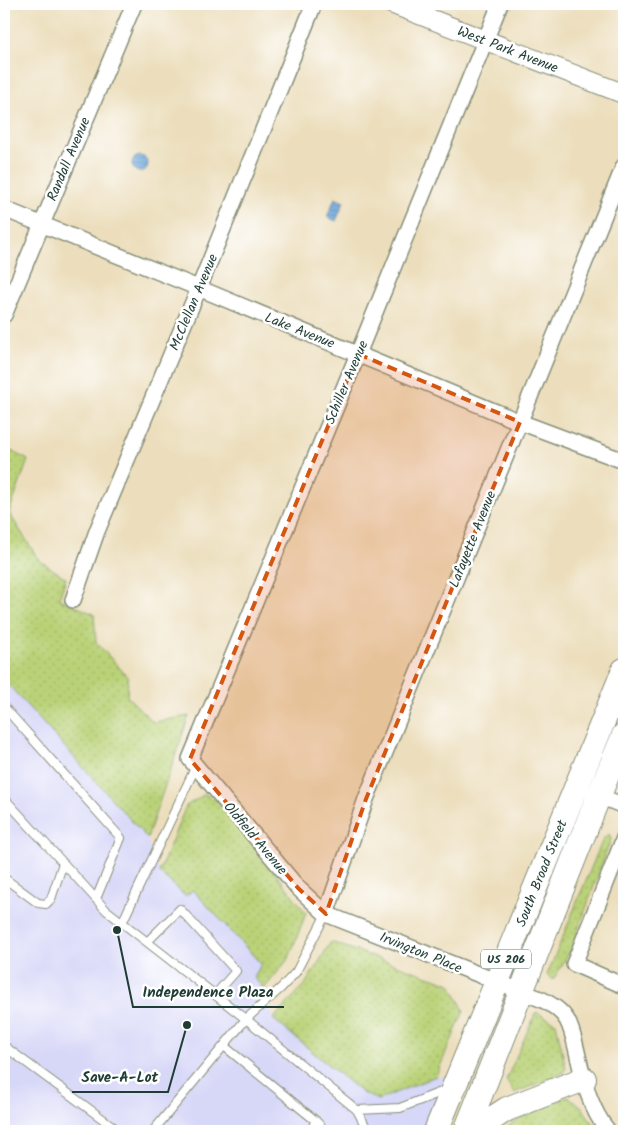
<svg xmlns="http://www.w3.org/2000/svg" width="628" height="1135" font-family="Kalam,sans-serif">
<style>
.built{fill:#d7d7f8}
.grass{fill:url(#grass-dots);stroke:#6c8856}
.water{fill:url(#water-rules);stroke:#447086}
.lines{fill:none;stroke-linecap:round;stroke-linejoin:round}
.service-casing{stroke:#868e78;stroke-width:10}
.minor-casing{stroke:#868e78;stroke-width:18}
.tertiary-casing{stroke:#868e78;stroke-width:21}
.primary-casing{stroke:#868e78;stroke-width:26}
.service{stroke:#fff;stroke-width:8}
.minor{stroke:#fff;stroke-width:15}
.tertiary{stroke:#fff;stroke-width:19}
.primary{stroke:#fff;stroke-width:24}
.marked{fill:#d45610;fill-opacity:0.2;stroke:#d45610;stroke-width:4;stroke-dasharray:10 6;stroke-linejoin:round}
.labels{text-anchor:middle;stroke-width:5;stroke-linejoin:round;paint-order:stroke}
.shield{fill:#fff;stroke:#627771;stroke-width:1}
.shield-label{font-size:12px;font-weight:bold;fill:#1f3d34}
.street-label{font-size:14px;fill:#1f3d34;stroke:#fff}
.leader{fill:none;stroke:#1f3d34;stroke-width:2}
.callout-dot{fill:#1f3d34;stroke:#fff;stroke-width:2}
.callout-label{font-size:15px;text-anchor:middle;font-weight:bold;fill:#1f3d34;stroke:#fff;stroke-width:5;stroke-linejoin:round;paint-order:stroke}
</style>
<defs>
<pattern id="grass-dots" width="8" height="8" patternUnits="userSpaceOnUse" patternTransform="scale(1.25)"><rect width="8" height="8" fill="#bad277"/><path d="M2 2h.1M6 6h.1" fill="none" stroke="#9fb568" stroke-width="1.8" stroke-linecap="round"/></pattern>
<pattern id="water-rules" width="6" height="5" patternUnits="userSpaceOnUse" patternTransform="scale(1.25)"><rect width="6" height="5" fill="#68a4d9"/><path d="M0 2.5h6" fill="none" stroke="#5587b1"/></pattern>
</defs>
<rect width="100%" height="100%" fill="#fff"/>
<filter id="ink" filterUnits="userSpaceOnUse"><feTurbulence type="fractalNoise" baseFrequency=".02" numOctaves="2"/><feDisplacementMap in="SourceGraphic" scale="10" xChannelSelector="R" yChannelSelector="G"/><feConvolveMatrix kernelMatrix="1 2 1 2 8 2 1 2 1" color-interpolation-filters="sRGB"/></filter>
<filter id="wash" filterUnits="userSpaceOnUse"><feTurbulence type="fractalNoise" baseFrequency=".0096" numOctaves="4" result="noise"/><feDisplacementMap in="SourceGraphic" scale="20" xChannelSelector="R" yChannelSelector="G"/><feGaussianBlur stdDeviation="1.12" result="paint"/><feColorMatrix in="noise" values="0 0 0 0 0 0 0 0 0 0 0 0 0 0 0 0 0 1.4 0 .05"/><feComposite in="paint" operator="in"/></filter>
<g filter="url(#wash)">
<rect width="100%" height="100%" fill="#ecdebc"/>
<path class="built" d="M4,680L147,838L159,872L193,889L261,964L254,978L264,989L273,1019L362,1093L378,1100L436,1076L447,1078L427,1131H4Z"/>
<path class="grass" d="M4,447L28,460L9,513L39,560L66,578L59,599L94,614L96,642L128,677L127,696L153,722L189,716L147,838L4,680Z
M205,794L223,804L306,913L289,958L264,989L254,978L261,964L193,890L185,896L159,872L186,806Z
M609,834L611,839L571,950L553,980L547,975L603,839Z
M331,942L451,984L464,1011L436,1076L378,1100L362,1093L273,1019L306,983Z
M536,1012L556,1023L566,1069L561,1074L514,1093L506,1080Z
M568,1096L581,1106L598,1131H501L519,1119Z"/>
<path class="water" d="M132 164a8 8 0 1 1 16 0a8 8 0 1 1-16 0Z
M335,198L344,202L336,221L327,217Z"/>
</g>
<g filter="url(#ink)">
<g class="lines">
<g class="service-casing">
<path id="service" d="M4,707L121,838L96,899
M4,798L106,910L246,1019L357,1110L368,1131
M4,878L38,903L46,904L51,899L63,863
M122,923L196,766
M147,942L180,909L236,971L215,995
M4,1046L119,1131
M224,1046L316,1121L325,1131
M357,1110L400,1108L449,1089
M153,1131L246,1019L281,988L296,972L326,914
M310,1131L316,1121"/>
</g>
<g class="minor-casing">
<path id="minor" d="M500,4L358,354L190,759L298,888L326,914L543,1000C552,1005 561,1010 567,1020C573,1031 575,1044 578,1056C584,1083 591,1110 608,1131
M4,209L213,294L520,422L624,461
M4,315L134,4
M73,600L97,531L199,288L314,4
M592,793L624,806
M624,838L574,964L624,986
M326,914L366,799L624,166"/>
</g>
<g class="tertiary-casing">
<path id="tertiary" d="M392,4L624,94"/>
</g>
<g class="primary-casing">
<path id="primary" d="M436,1131L624,670
M466,1131L599,795L624,735
M473,1131L507,1109L584,1079"/>
</g>
<use href="#service" class="service"/>
<use href="#minor" class="minor"/>
<use href="#tertiary" class="tertiary"/>
<use href="#primary" class="primary"/>
</g>
</g>
<path class="marked" d="M358,354L520,422L366,799L326,914L298,888L190,759Z"/>
<g class="labels">
<rect class="shield" x="481" y="949.5" width="50" height="19" rx="4"/>
<g class="shield-label">
<text x="506" y="963">US 206</text>
</g>
<g class="street-label">
<text transform="translate(508 49) rotate(21)" y="5">West Park Avenue</text>
<text transform="translate(68 159) rotate(-67)" y="5">Randall Avenue</text>
<text transform="translate(193 302) rotate(-67)" y="5">McClellan Avenue</text>
<text transform="translate(300 330) rotate(22)" y="5">Lake Avenue</text>
<text transform="translate(346 382) rotate(-67)" y="5">Schiller Avenue</text>
<text transform="translate(472 539) rotate(-68)" y="5">Lafayette Avenue</text>
<text transform="translate(256 838) rotate(50)" y="5">Oldfield Avenue</text>
<text transform="translate(541 873) rotate(-68)" y="5">South Broad Street</text>
<text transform="translate(421 952) rotate(22)" y="5">Irvington Place</text>
</g>
</g>
<path class="leader" d="M117 930L133 1007H284M187 1025L168 1092H72"/>
<g class="callout-dot">
<circle cx="117" cy="930" r="5"/>
<circle cx="187" cy="1025" r="5"/>
</g>
<g class="callout-label">
<text x="208" y="997">Independence Plaza</text>
<text x="120" y="1082">Save-A-Lot</text>
</g>
<rect width="628" height="1135" fill="none" stroke="#fff" stroke-width="20"/>
</svg>
